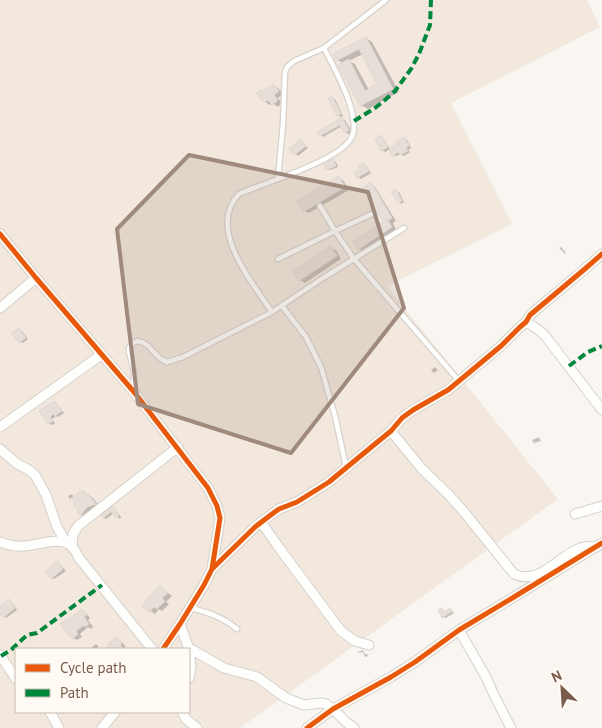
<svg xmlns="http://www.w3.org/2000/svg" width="602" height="728" font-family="'PT Sans',sans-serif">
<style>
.residential{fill:#f2e8de;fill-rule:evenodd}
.shadow{fill:#0003;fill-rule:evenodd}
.building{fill:#e6ded7;stroke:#e2d8d2}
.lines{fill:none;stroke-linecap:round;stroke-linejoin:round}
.service-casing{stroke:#d7d1cb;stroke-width:7}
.minor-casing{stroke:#d7d1cb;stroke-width:11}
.service{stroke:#fefefd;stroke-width:4.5}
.minor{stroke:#fefefd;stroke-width:9}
.quiet{stroke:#00873e;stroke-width:4;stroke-dasharray:8 4;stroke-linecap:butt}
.cycleway-casing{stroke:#fffaf3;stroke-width:8}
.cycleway{stroke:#e8590c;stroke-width:5}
.marked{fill:#9f8a7d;fill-opacity:0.2;stroke:#9f8a7d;stroke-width:4;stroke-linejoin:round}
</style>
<rect width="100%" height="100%" fill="#f9f5f0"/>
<path class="residential" d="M0,0H587L600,27L451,103L512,224L387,286L558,499L240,728H0ZM16,649H189V712H16Z"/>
<path class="shadow" d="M366,38L372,42L399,92L368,109L361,105L343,63L337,60ZM363,54L379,85L369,90L355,64L349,61Z
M273,86L278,88L283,94L278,98L282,103L278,107L272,103L270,105L265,102L257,93L261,90L265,93Z
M332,98L335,99L343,116L340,117L338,115Z
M342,118L345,120L352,132L348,134L345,132L342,126L323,137L321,135Z
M381,137L384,139L390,149L385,152L382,150Z
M404,138L407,140L411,148L408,150L410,152L404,156L401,154L396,156L393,155L399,145Z
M301,141L308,148L298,156L291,149Z
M333,160L336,162L338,167L330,170L327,169Z
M364,164L366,166L371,173L361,179L358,177Z
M339,178L343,180L349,190L309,213L304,211Z
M371,184L375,187L396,221L393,223L396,230L364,252L359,249L384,222Z
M396,191L399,192L404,202L401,204L399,202Z
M561,247L566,253L565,254L559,248Z
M331,248L336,250L341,259L305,283L300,280Z
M19,329L22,331L28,339L23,343L20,342Z
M435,367L438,370L434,373L431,370Z
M55,402L57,404L64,413L58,417L56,416L52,419L55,423L52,425L49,423L41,412Z
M539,437L541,441L534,443L532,440Z
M83,491L93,498L100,507L92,509L85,518L81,515L78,512L77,503L73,497L70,499L68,496L72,494L74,498Z
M112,507L115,509L121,517L120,519L114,513L106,519L104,518Z
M58,563L60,564L66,571L54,579L52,578Z
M160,587L172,596L166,602L169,604L162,611L159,609L155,614L144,606Z
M9,601L12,602L17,610L6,618L0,612V607Z
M442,609L445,612L450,609L454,613L446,618L443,617Z
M82,611L86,613L90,618L88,620L93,627L91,629L88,627L80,634L82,637L77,640L73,638L68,621Z
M117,639L122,642L126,647L124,648L125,649H106Z
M96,644L99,647L96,649H90Z
M363,650L365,654H367L368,656L365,657L363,652L358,653V652Z"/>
<path class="building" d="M366,37L393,89L360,106L338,65L349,59L365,91L377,84L359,49L336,61L333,54Z
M273,84L279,91L274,95L278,100L272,105L268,100L264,103L256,93L261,89L263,92Z
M332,96L341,114L337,116L328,98Z
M342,117L349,130L344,133L340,125L320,136L317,132L337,121V120Z
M381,135L388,147L381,151L375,139Z
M404,137L409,146L406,148L408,151L400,155L399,152L392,156L389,149L397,144L396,142Z
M301,139L306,146L294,155L289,149Z
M333,158L336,166L326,170L323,163Z
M364,163L369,171L357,178L354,173L360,169L358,166Z
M339,176L345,187L303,212L297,201Z
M371,182L392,218L384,223L362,188Z
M396,189L402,201L398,203L391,192Z
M387,219L392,227L358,250L353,242Z
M331,246L337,256L299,281L293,271Z
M19,328L26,338L19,343L11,333Z
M54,401L62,411L55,416L53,414L50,417L53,421L48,424L39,411Z
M83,490L87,495L88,494L96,504L87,507L80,516L77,512L78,510L73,504L75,503L72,498Z
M112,506L119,515L116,518L111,512L103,518L100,515Z
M58,561L63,569L51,579L45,571Z
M160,585L168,593L162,598L165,601L157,609L154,607L149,612L142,606L145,603L144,602Z
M9,599L15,608L3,618L0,614V606Z
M442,608L444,612L450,608L452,611L442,618L438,610Z
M82,609L87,615L84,617L89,624L85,627L84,625L76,631L78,634L72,639L60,624L66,619L68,620Z
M117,637L122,643L120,645L124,649H104L109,645L108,643Z"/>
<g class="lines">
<g class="service-casing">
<path id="service" d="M278,178L283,124L285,72L287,67L294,61L324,48L386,0
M320,206L335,231L354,259L459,381
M278,259L335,231L374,213
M282,306L306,337L321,367L335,416L346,467
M272,312C252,282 206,228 239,194C263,183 347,159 353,134C359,111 334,68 324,48
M134,391V371L129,352V348L133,343L137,341C153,343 153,358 167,362L183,357L272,312L323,278L404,228
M191,608C209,613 221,616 237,629"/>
</g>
<g class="minor-casing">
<path id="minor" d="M0,234L36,278L134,392L208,488L217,506L220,518L212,569L204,585L180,624L163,649
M0,308L36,278
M526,322L539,330L546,337L602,410
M0,427L101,355
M391,431L422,469L448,494L464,512L514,574C541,587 561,551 585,547C589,546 593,547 597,547
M0,449L16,463L29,470L35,475L46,495L57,527L66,542
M575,514L602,506
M261,522L280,549L341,631L355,641L369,645
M0,542C8,545 15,547 23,546C36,546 60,536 70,545C74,548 77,554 79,558L152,649
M72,546L73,534L78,526L178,447
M212,569L255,527L272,514L279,509L297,502L329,482L375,444L391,431L402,418L413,410L448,390L459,381L501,346L520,327L526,322L530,315L586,268L602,254
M180,624L189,649
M459,630L486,677L495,697L511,728
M189,648L224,668L257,677L286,698L304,705L321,703L326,704L333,709L346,722L354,728
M189,650L191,667L189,678
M0,655L16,679
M50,712L59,728
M182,712L186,719L197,728
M102,728L115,712
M307,728L333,709L391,677L415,662L459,630L514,597L602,543"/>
</g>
<use href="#service" class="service"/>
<use href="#minor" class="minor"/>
<path class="quiet" d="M354,121L375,108L385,100L395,91L411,69L419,54L430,25L431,0
M569,366L588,352L602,346
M1,656L11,650L27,635L37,633L102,585"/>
<g class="cycleway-casing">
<path id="cycleway" d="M0,234L36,278L134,392L208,488L217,506L220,518L212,569L204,585L180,624L163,649
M212,569L255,527L272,514L279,509L297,502L329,482L375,444L391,431L402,418L413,410L448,390L459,381L501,346L520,327L526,322L530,315L586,268L602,254
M307,728L333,709L391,677L415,662L459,630L514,597L602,543"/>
</g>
<use href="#cycleway" class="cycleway"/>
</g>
<path class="marked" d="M189,155L368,192L404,308L291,453L138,404L117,229Z"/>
<rect x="15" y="648" width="175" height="65" fill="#fffaf3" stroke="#cabbb1"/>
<rect x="25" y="664" width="25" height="8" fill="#e8590c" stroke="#cabbb1"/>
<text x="60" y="673" font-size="15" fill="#7a5c4d">Cycle path</text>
<rect x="25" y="689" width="25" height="8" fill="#00873e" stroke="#cabbb1"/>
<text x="60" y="698" font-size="15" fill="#7a5c4d">Path</text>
<g transform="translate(562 688) rotate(335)" stroke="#fffaf3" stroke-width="4" paint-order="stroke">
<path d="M0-4L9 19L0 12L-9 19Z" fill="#7a5c4d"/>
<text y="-8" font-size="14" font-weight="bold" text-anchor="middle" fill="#7a5c4d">N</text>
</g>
</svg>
